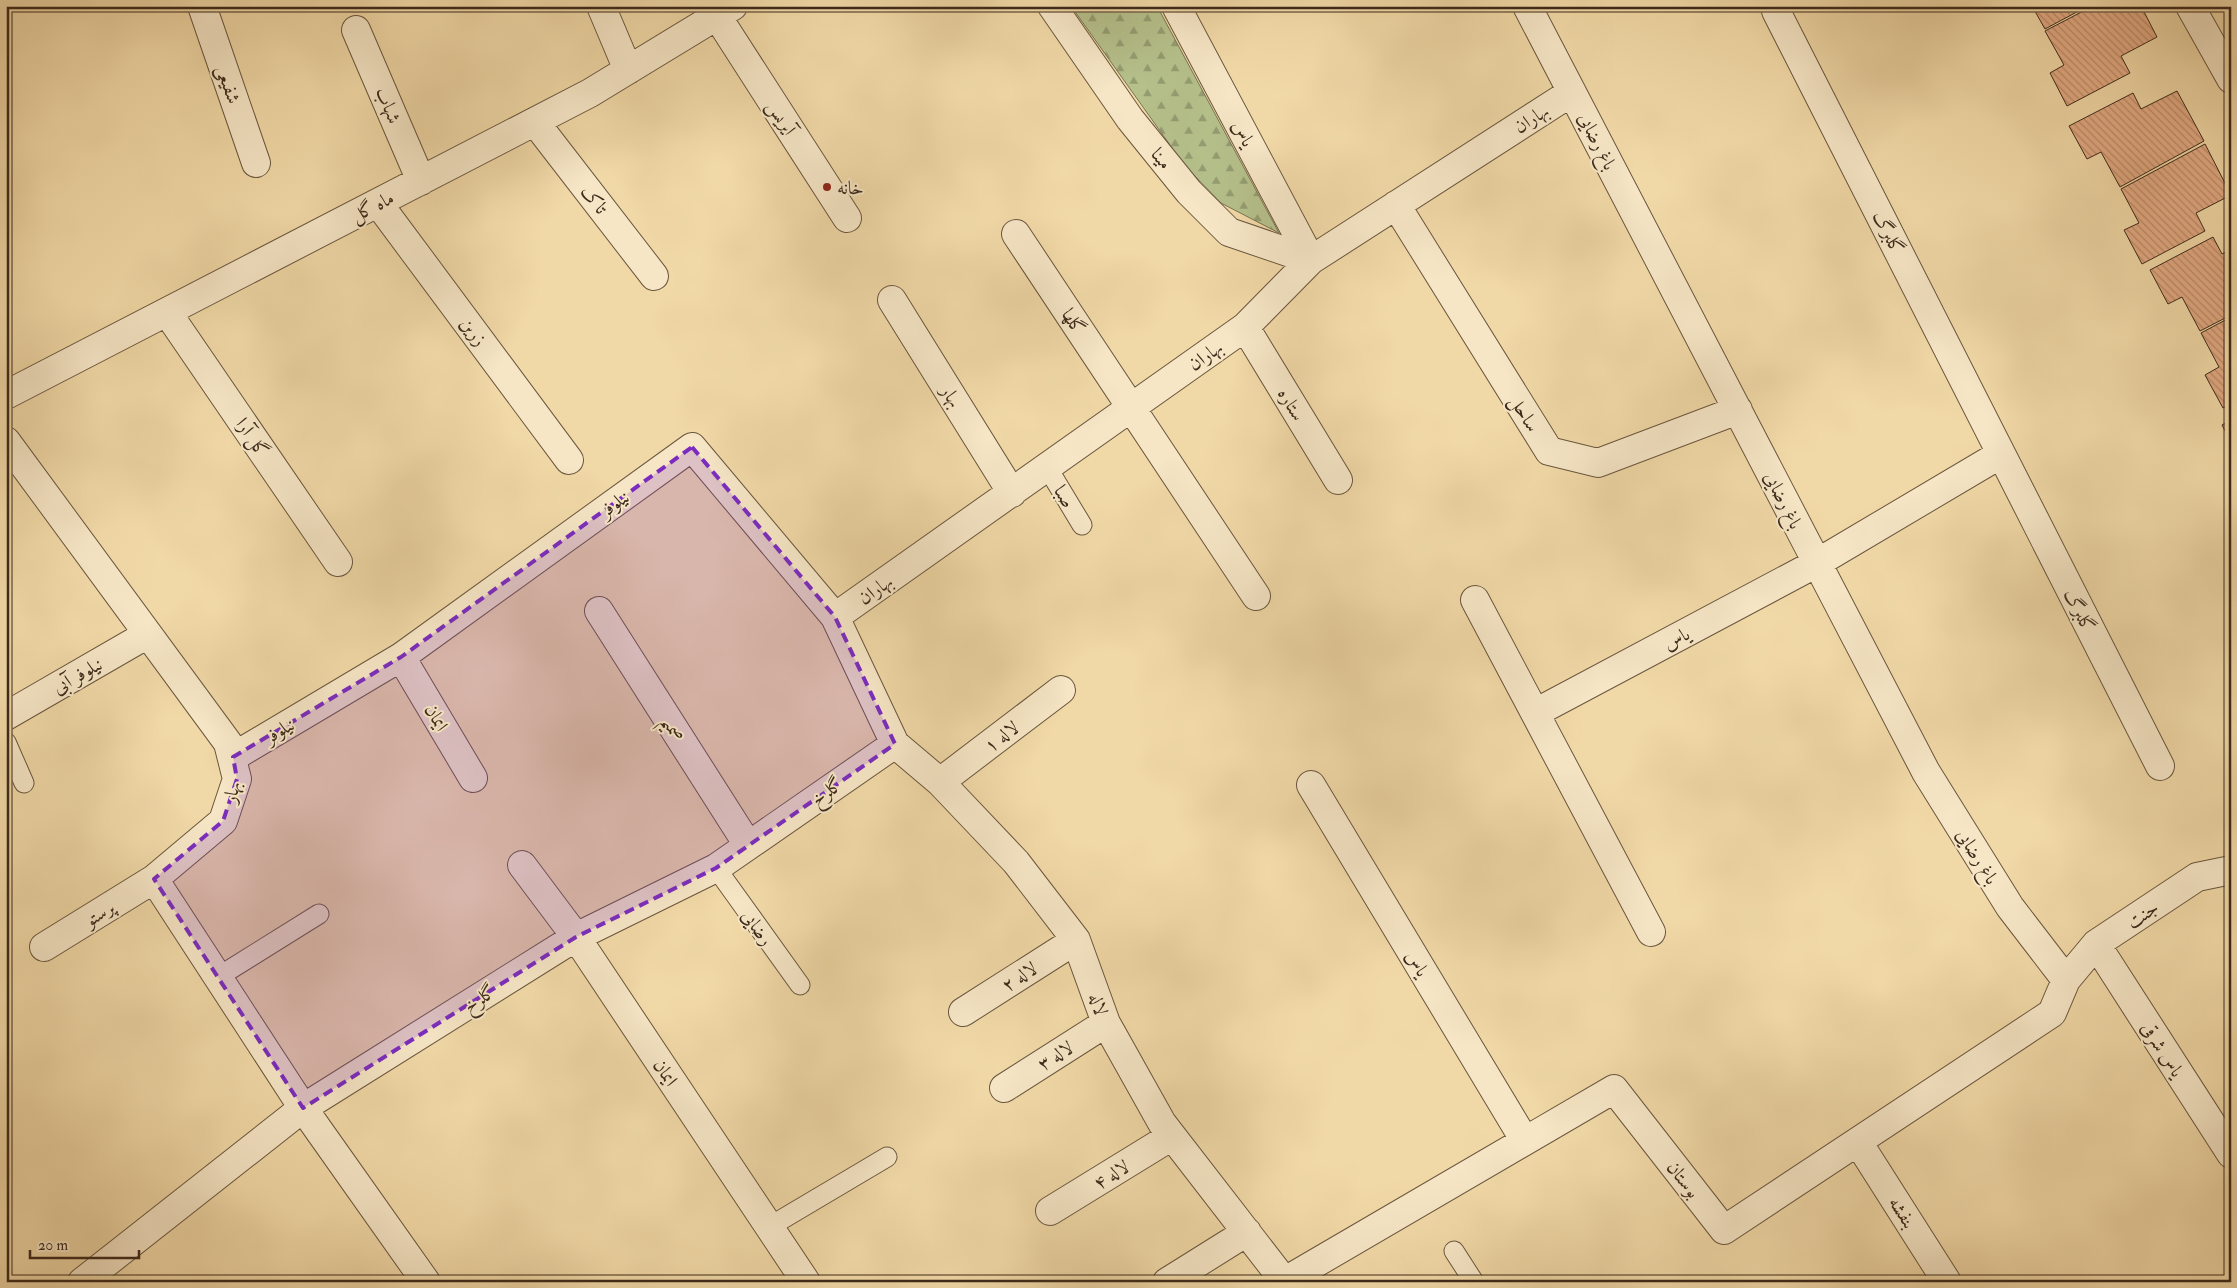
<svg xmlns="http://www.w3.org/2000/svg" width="2237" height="1288" font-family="'IM FELL Double Pica',Amiri,serif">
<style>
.forest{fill:url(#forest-firs);stroke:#797553}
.building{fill:url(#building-back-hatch);stroke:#3d2a1b}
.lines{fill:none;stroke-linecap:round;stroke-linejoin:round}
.service-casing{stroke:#6a563e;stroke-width:21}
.minor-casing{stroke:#6a563e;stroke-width:30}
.service{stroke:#f6e6c6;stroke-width:19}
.minor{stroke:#f6e6c6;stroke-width:28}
.marked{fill:#7b2cbf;fill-opacity:0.2;stroke:#7b2cbf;stroke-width:4;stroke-dasharray:10 6;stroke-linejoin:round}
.poi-dot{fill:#8f2418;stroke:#f6e6c6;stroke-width:2}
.labels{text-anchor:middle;stroke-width:4;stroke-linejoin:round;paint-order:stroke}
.street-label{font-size:19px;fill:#3d2a1b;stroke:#f6e6c6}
.poi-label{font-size:19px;fill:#3d2a1b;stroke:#f6e6c6;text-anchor:start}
</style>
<defs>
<pattern id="forest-firs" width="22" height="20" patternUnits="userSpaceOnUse" patternTransform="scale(1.25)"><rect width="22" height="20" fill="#b5c08b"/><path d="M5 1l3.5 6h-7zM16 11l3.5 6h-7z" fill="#949c71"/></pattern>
<pattern id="building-back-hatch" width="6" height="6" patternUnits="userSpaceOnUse" patternTransform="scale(1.25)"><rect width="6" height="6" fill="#e3aa83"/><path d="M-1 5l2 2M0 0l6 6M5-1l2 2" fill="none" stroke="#b98b6a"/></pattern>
</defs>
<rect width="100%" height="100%" fill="#f1d9a7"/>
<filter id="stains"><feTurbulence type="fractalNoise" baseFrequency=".004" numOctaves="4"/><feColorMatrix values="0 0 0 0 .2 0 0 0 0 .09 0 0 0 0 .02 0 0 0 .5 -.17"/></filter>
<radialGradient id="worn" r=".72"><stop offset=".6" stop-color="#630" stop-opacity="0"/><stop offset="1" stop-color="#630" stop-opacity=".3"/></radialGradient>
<path class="forest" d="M1071,6H1157L1279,233L1221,203L1185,166Z"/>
<path class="building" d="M2032,6H2088L2045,29Z
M2093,6H2141L2157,37L2121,56L2130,73L2067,106L2050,73L2064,65L2045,31Z
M2177,91L2204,141L2120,187L2101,152L2087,159L2069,126L2133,93L2141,109Z
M2205,144L2231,195L2196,213L2205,231L2142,264L2124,230L2139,223L2121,189Z
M2213,237L2222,254L2231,249V315L2200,331L2182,297L2168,304L2150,270Z
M2231,317V404L2223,408L2205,375L2219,367L2201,333Z
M2231,420V442L2222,425Z"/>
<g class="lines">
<g class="service-casing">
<path id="service" d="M1047,467L1082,525
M6,742L24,783
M716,868L800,985
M218,977L319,914
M769,1227L887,1157
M1454,1251L1474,1282"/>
</g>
<g class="minor-casing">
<path id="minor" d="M202,6L256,163
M601,6L628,70
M1052,6L1130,119L1189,192L1229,232L1311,260
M1176,6L1311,260
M1527,6L1926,772L2010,907L2066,980
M2190,6L2231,79
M1776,11L2160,766
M717,16L847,218
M356,30L421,181
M535,122L654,276
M378,203L569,460
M1396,205L1549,451L1598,463L1738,410
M1016,234L1256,596
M892,300L1012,493
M167,312L338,562
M1245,327L1338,480
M6,395L590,93L733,6
M6,441L228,743L237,779L223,821L154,879L44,947
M1475,600L1651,932
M599,611L748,845
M835,617L1245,327L1311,260L1572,92
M401,657L473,778
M1535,713L1817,563L2001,454
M6,716L148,634
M233,757L401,657L692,447L835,617L895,744L940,782L1016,862L1076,940L1106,1023L1162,1123L1285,1282
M940,782L1061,690
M1311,785L1525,1141
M522,865L576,937L806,1282
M154,879L303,1108L426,1282
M2096,944L2231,1154
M963,1012L1076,940
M1004,1088L1106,1023
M1858,1142L1947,1282
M1050,1211L1172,1136
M1285,1281L1614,1089L1724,1230L2052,1013L2066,980L2096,944L2197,877L2231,870
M82,1282L303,1108L576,937L716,868L895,744
M1167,1282L1247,1232"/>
</g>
<use href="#service" class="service"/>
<use href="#minor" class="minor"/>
</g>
<path class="marked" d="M692,447L835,617L895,744L716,868L576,937L303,1108L154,879L223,821L237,779L233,757L401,657Z"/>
<circle class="poi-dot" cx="827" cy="187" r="5"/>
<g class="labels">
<g class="street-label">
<text transform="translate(229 84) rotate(71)" y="7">شفیعی</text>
<text transform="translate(389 105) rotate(67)" y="7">شهاب</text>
<text transform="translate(782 117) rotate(57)" y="7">آیریس</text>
<text transform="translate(1531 118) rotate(-32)" y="7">بهاران</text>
<text transform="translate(1244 133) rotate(62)" y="7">یاس</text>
<text transform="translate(1598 141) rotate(63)" y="7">باغ رضایی</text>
<text transform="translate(1162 158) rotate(51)" y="7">مینا</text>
<text transform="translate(595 199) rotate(52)" y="7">تاک</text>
<text transform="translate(372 206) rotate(-27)" y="7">ماه گل</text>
<text transform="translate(1889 232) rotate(63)" y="7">گلبرگ</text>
<text transform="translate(1074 321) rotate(57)" y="7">گلها</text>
<text transform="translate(474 331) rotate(53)" y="7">زرین</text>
<text transform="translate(1205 355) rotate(-35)" y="7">بهاران</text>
<text transform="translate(952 396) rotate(58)" y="7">بهار</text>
<text transform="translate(1292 404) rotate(59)" y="7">ستاره</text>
<text transform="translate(1525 413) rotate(58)" y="7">ساحل</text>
<text transform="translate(253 437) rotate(56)" y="7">گل آرا</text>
<text transform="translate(1065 496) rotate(58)" y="7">صبا</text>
<text transform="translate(1784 500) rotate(63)" y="7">باغ رضایی</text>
<text transform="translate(614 503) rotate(-36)" y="7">نیلوفر</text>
<text transform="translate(875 589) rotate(-35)" y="7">بهاران</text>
<text transform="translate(2080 610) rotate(63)" y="7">گلبرگ</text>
<text transform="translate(1676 638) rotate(-28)" y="7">یاس</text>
<text transform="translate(77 675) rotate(-30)" y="7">نیلوفر آبی</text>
<text transform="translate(437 717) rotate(59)" y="7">ایمان</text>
<text transform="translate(674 728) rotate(58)" y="7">صمیم</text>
<text transform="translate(279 730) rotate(-31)" y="7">نیلوفر</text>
<text transform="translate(1001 736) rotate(-37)" y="7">لاله ۱</text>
<text transform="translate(826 791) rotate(-35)" y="7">گلرخ</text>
<text transform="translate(231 792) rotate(-77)" y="7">بهار</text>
<text transform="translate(1978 856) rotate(58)" y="7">باغ رضایی</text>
<text transform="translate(99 913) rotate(-32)" y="7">پرستو</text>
<text transform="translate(2142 914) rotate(-34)" y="7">جنت</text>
<text transform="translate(758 927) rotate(54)" y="7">رضایی</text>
<text transform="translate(1418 963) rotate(59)" y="7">یاس</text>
<text transform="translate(1019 976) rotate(-33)" y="7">لاله ۲</text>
<text transform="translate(479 998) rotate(-32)" y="7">گلرخ</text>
<text transform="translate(1099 1004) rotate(70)" y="7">لاله</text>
<text transform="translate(2163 1049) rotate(57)" y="7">یاس شرقی</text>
<text transform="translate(1055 1055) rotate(-32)" y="7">لاله ۳</text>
<text transform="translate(666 1072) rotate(56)" y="7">ایمان</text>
<text transform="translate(1111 1174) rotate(-32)" y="7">لاله ۴</text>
<text transform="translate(1684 1179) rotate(52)" y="7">بوستان</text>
<text transform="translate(1903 1212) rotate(57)" y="7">بنفشه</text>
</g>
<g class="poi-label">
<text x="837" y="194">خانه</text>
</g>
</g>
<rect width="2237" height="1288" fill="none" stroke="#f1d9a7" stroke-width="25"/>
<rect x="8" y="8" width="2222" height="1273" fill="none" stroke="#3d2a1b" stroke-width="2.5"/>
<rect x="12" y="12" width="2212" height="1263" fill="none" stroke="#3d2a1b"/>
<path d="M30 1250v8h109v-8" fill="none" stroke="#3d2a1b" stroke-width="2.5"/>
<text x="38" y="1250" font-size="15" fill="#3d2a1b" stroke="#f6e6c6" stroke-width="4" paint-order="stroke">20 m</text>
<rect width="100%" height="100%" filter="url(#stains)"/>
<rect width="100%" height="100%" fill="url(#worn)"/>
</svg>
